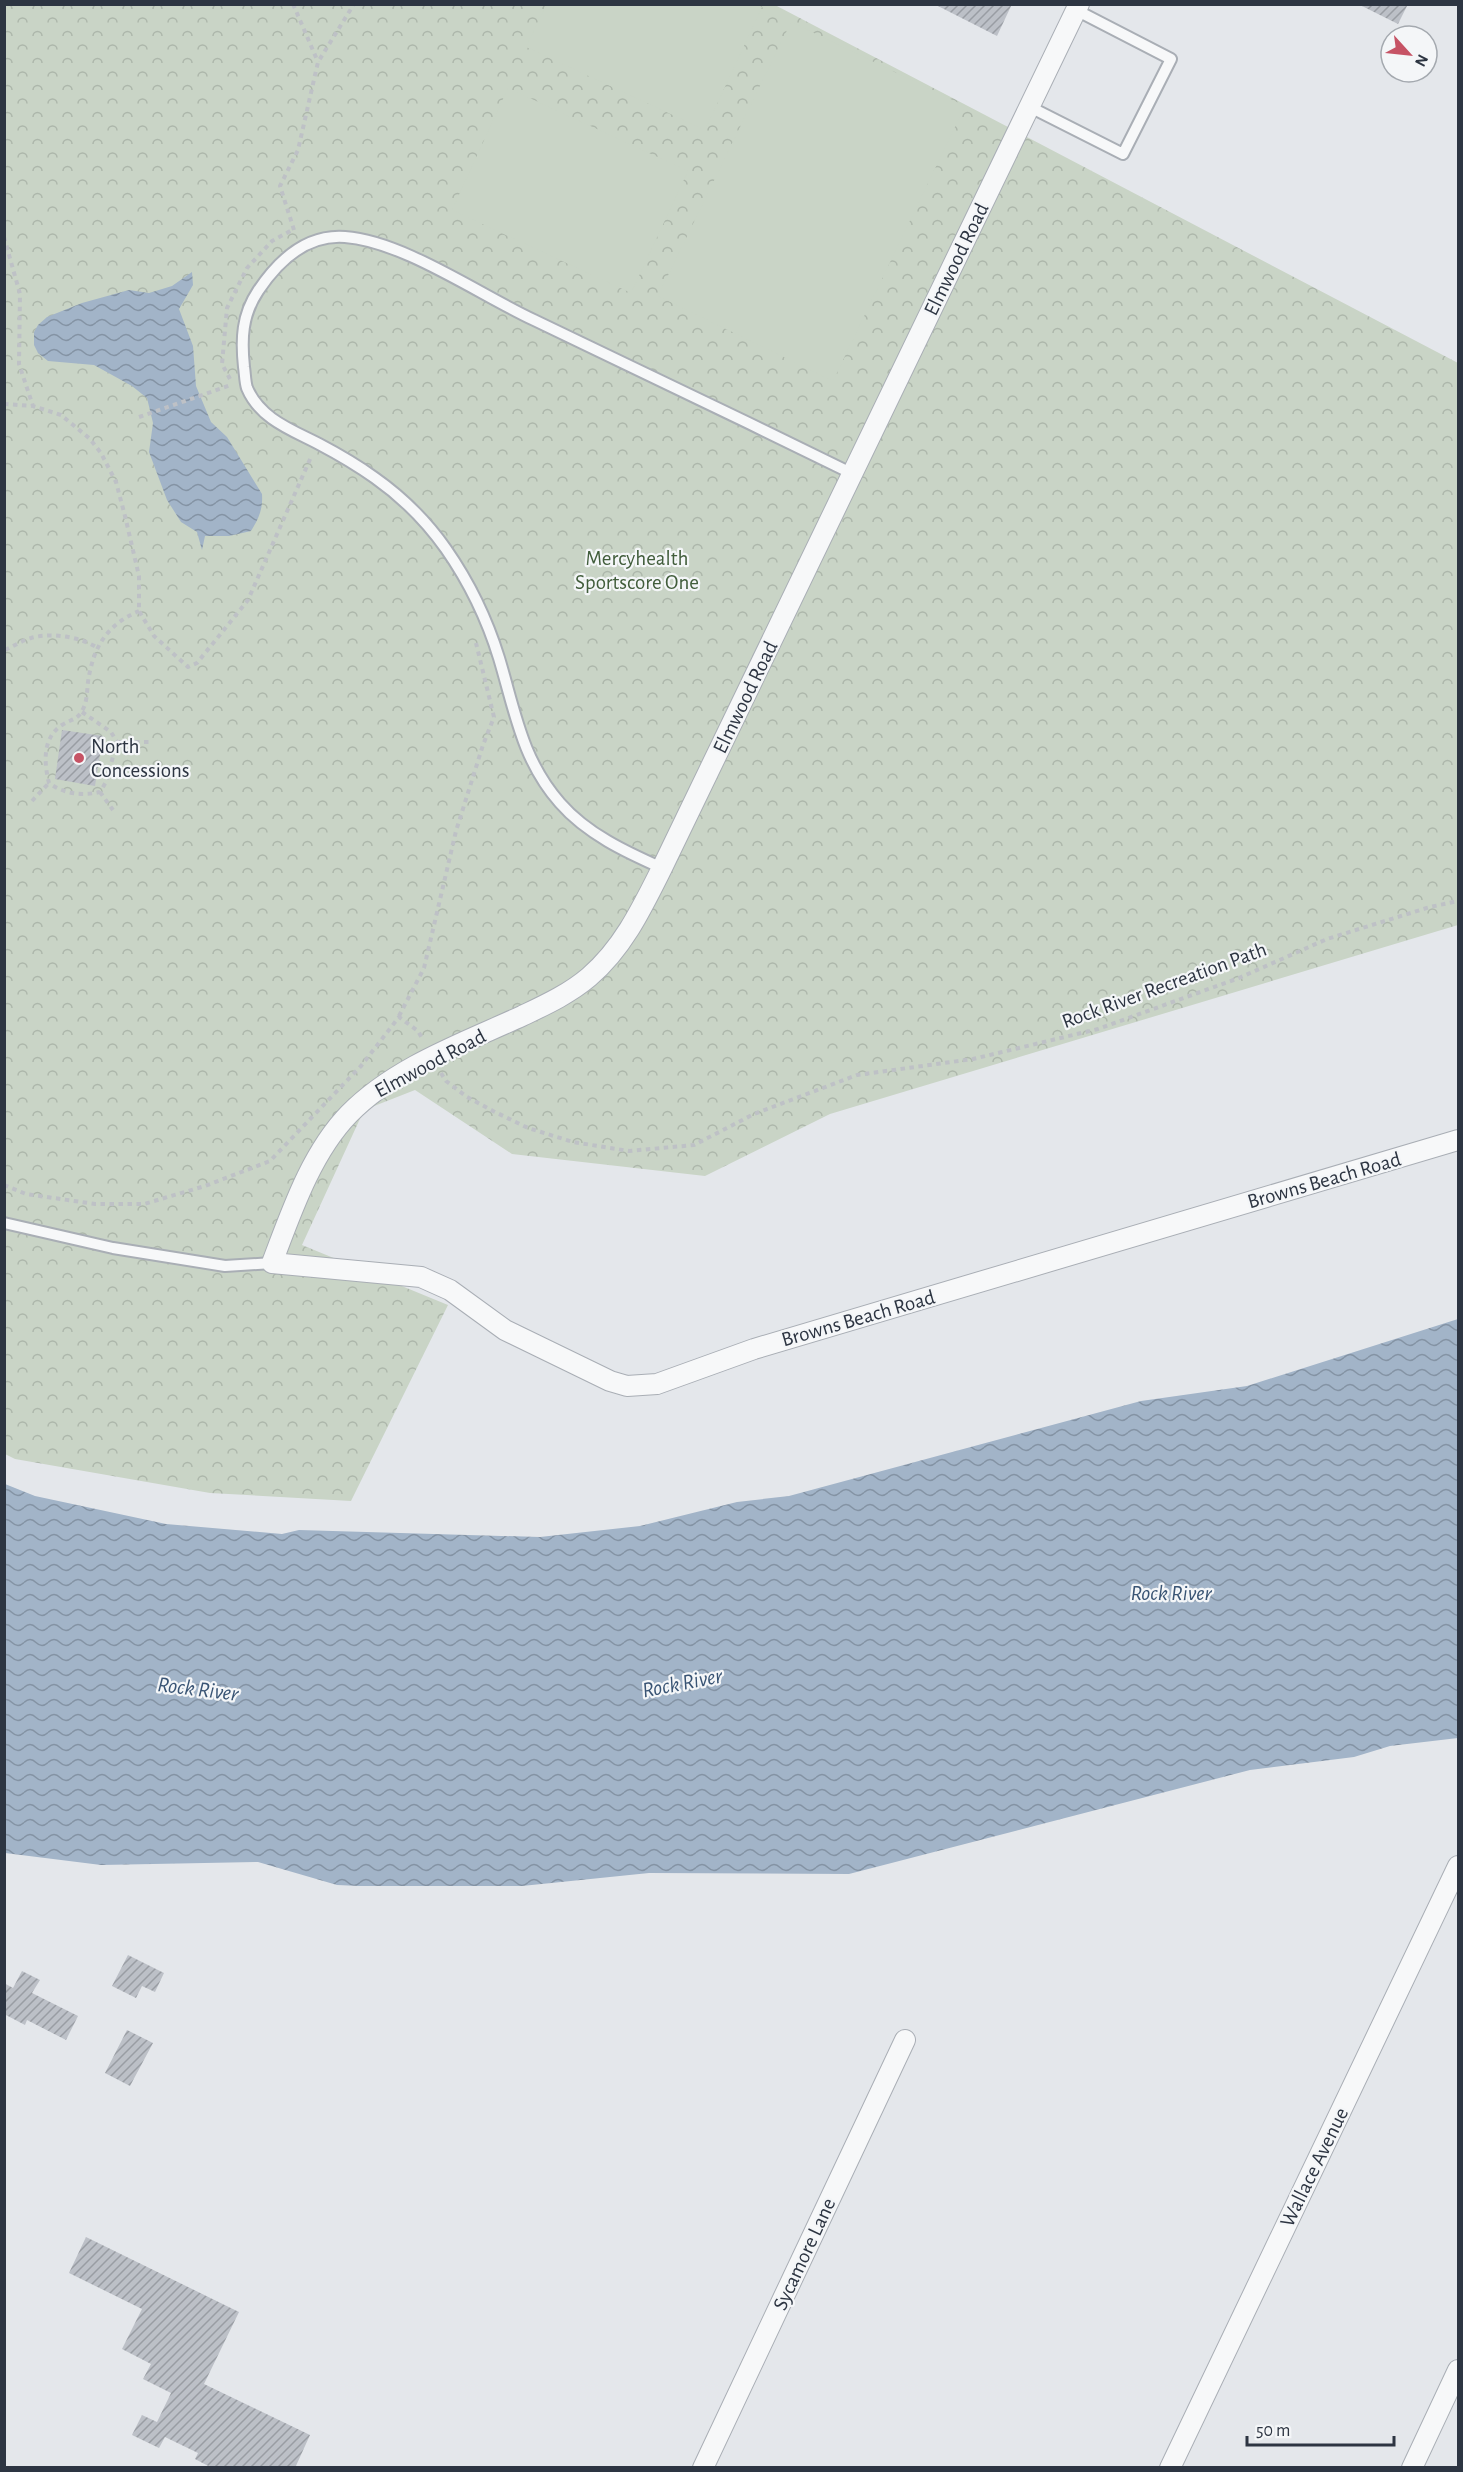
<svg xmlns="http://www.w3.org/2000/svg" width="1463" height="2472" font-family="'Alegreya Sans',sans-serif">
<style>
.park{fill:url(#park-crowns)}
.pitch{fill:#c9d4c6}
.water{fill:url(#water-waves)}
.building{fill:url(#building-hatch)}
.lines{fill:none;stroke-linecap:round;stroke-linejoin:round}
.lane-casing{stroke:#a9aeb5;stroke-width:14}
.street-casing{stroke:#a9aeb5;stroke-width:22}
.path{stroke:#bec1c6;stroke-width:4;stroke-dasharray:4.5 4.5;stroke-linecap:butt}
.lane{stroke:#f7f8f9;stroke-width:10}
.street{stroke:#f7f8f9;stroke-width:20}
.poi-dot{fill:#c65365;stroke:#f4f6f8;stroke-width:2}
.labels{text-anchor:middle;stroke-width:4.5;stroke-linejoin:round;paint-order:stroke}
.street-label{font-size:21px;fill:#2d3542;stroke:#f4f6f8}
.park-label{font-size:21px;fill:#415d3b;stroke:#f4f6f8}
.poi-label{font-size:21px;fill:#2d3542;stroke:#f4f6f8;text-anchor:start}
.water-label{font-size:22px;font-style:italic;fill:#395474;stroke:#f4f6f8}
</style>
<defs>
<pattern id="park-crowns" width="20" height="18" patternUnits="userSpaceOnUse" patternTransform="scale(1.5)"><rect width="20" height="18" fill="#c9d4c6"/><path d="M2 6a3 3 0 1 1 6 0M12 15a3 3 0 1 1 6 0" fill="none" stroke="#adb7ab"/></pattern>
<pattern id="water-waves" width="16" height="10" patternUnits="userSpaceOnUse" patternTransform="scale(1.5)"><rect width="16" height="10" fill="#a2b4c8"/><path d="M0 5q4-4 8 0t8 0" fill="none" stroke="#8493a4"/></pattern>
<pattern id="building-hatch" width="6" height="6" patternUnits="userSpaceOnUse" patternTransform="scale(1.5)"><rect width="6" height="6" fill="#bcc0c7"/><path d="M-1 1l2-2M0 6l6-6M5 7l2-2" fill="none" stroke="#999da3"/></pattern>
</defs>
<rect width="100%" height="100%" fill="#e4e7eb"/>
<path class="park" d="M5,5H775L1458,363V925L830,1114L705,1176L512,1154L415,1090L364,1110L302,1245L448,1305L351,1501L210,1493L15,1459L5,1454Z"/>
<path class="pitch" d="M755,4L762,7L705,130L526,47L546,5Z
M791,22L965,106L833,381L658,296Z
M508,88L688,171L631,293L452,210Z"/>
<path class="water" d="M192,272L193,285L179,309L193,346L196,386L211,422L227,437L262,494C263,509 259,518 251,531L229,536H205L202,550L197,532L181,522L167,500L149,452L153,423L147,398L132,386L94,365L48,361L38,353L34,345V332L38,325L47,317L82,303L129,290L149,293L172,286Z
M1458,1319V1738L1390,1746L1354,1757L1250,1770L849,1874L649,1873L522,1886H359L337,1885L258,1862L101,1865L5,1853V1484L35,1496L166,1524L282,1534L299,1530L540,1537L640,1526L737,1502L789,1496L1141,1401L1247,1386Z"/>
<path class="building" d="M934,4H1012L997,36Z
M1358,4H1408L1398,24Z
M62,730L103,736L95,786L55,779Z
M128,1955L164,1973L155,1992L142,1986L136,1998L112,1986Z
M22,1971L40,1980L32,1993L78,2016L66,2040L27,2020L25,2025L4,2014V1983L13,1988Z
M127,2030L153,2043L130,2086L105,2073Z
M86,2237L239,2312L204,2384L310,2435L295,2468H212L195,2459L198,2453L165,2437L159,2448L132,2435L142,2415L157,2422L171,2393L143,2379L151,2364L122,2349L142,2309L69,2273Z"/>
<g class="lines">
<g class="lane-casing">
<path id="lane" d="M1030,107L1123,154L1171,59L1076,10
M662,868C626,852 587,834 560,803C522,760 515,711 499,658C487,619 469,582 446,549C427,522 402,497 375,478C357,465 338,454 319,444C292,430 260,419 247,388C245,382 245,373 244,367C241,339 242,315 258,291C278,261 306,234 345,237C403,241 480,295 534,320C641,371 747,422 853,474
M4,1223L113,1248L225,1266L272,1263"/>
</g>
<g class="street-casing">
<path id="street" d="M1079,4L662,868C642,908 623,948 589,977C569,994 545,1005 522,1016C463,1043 395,1067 349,1114C311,1153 291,1213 272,1263L421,1277L450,1290L505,1330L610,1381L627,1386L657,1384L754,1349L1458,1140
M703,2468L905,2040
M1170,2468L1458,1866
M1412,2468L1458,2370"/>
</g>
<path class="path" d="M293,4L318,62
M294,230L280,186L298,150L318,62L354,4
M4,237L20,294L19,364L33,406
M230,379L222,364L227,308L247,268L272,241L294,229
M4,404L33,406L61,415L89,438L101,453L116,482L125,516L139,576V611L154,636L188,667L197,663L248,600L311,457
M139,417L231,385
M5,650C14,646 23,640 31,638C51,632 80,637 96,647
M82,712L111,732L117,742L106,782L100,792C82,796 64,794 49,783C44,763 42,738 62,725C71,719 78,720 83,709C87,702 87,691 88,682C93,648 106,625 139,611
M117,742H151
M100,792L113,810
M32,801L49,783
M399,1016L424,968L456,831L483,745L494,717L476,643
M441,1073L446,1081L467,1097L493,1111L528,1128L573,1142L629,1151L694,1145L754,1114L857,1075L973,1059L1098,1029L1239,978L1327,939L1430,907L1458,901
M4,1185L26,1194L95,1204H144L205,1186L270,1161L361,1066L399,1017L418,1031L423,1040"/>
<use href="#lane" class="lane"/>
<use href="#street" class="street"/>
</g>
<circle class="poi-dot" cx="79" cy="758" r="6"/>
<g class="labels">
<g class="street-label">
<text transform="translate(956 259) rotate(-64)" y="7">Elmwood Road</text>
<text transform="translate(745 697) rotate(-64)" y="7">Elmwood Road</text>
<text transform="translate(1164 985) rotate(-20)" y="7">Rock River Recreation Path</text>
<text transform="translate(430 1063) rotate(-28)" y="7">Elmwood Road</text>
<text transform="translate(1324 1180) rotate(-16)" y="7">Browns Beach Road</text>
<text transform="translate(858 1318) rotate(-16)" y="7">Browns Beach Road</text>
<text transform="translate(1314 2167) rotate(-64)" y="7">Wallace Avenue</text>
<text transform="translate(804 2254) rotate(-65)" y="7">Sycamore Lane</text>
</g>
<g class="park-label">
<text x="637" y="565">Mercyhealth<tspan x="637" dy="24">Sportscore One</tspan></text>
</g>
<g class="poi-label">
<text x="91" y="753">North<tspan x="91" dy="24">Concessions</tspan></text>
</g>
<g class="water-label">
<text x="1171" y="1600">Rock River</text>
<text transform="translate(682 1682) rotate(-11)" y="8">Rock River</text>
<text transform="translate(198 1688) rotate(7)" y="8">Rock River</text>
</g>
</g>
<rect width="1463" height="2472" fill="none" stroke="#2d3542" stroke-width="12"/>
<g transform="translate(1409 54) rotate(117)"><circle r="28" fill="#f4f6f8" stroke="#a4a9af" stroke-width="1.5"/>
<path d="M0-4.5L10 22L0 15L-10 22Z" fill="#c65365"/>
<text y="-9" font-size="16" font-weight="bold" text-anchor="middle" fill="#2d3542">N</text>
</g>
<path d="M1247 2436v9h147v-9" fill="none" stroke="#2d3542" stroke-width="3"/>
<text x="1256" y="2436" font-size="18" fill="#2d3542" stroke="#f4f6f8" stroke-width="4.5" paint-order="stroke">50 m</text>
</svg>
